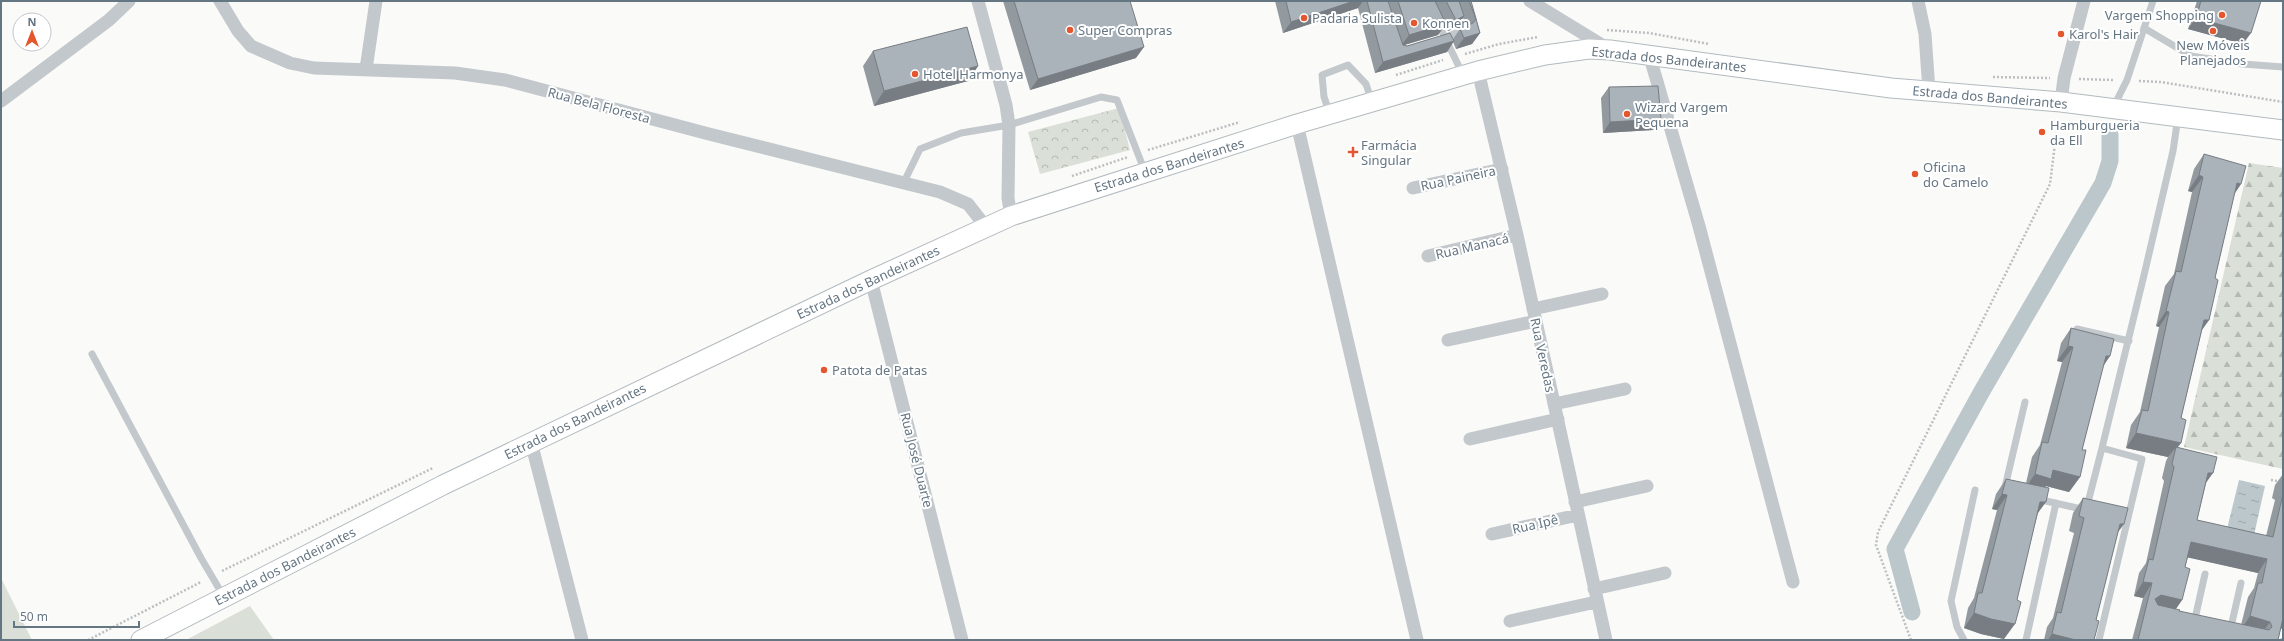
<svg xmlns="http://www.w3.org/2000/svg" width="2284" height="641" font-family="'Noto Sans',sans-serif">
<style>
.green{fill:#dadfd7}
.forest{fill:url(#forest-firs)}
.park{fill:url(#park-crowns)}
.water{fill:url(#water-ripples)}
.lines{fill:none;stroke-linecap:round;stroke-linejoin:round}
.canal{stroke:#bbc7cb;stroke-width:17}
.secondary-casing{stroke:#b3babf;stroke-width:21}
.path{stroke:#bbbfc2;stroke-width:2.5;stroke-dasharray:2 2;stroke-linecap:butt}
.lane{stroke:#c3c8cc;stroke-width:7}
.street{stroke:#c3c8cc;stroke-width:13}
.secondary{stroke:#fff;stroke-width:19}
.wall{fill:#929a9f;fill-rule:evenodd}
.shaded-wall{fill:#777d82}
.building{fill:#aab3b9;stroke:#777d82;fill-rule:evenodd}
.poi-dot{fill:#e4572e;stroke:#fff;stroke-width:1.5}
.labels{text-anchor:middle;stroke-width:4;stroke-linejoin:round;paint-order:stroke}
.poi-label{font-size:13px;fill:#657683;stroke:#fff;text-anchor:start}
.street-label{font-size:13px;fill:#657683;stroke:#fff}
</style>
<defs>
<pattern id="forest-firs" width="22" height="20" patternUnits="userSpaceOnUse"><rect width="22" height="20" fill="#dadfd7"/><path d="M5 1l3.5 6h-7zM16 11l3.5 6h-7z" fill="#b4b9b4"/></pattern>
<pattern id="park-crowns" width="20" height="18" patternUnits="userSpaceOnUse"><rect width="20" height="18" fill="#dadfd7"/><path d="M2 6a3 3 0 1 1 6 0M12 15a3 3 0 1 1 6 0" fill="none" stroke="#b4b9b4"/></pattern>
<pattern id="water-ripples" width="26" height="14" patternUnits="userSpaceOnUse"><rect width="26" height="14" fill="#bbc7cb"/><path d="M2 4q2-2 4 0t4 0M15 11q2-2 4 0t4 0" fill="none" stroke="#9ca6aa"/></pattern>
</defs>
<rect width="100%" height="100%" fill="#fafaf8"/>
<path class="green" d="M1,578L32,640H1Z
M250,606L274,640H186Z"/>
<path class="forest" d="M2249,163L2283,168V469L2184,447Z"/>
<path class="park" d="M1119,108L1130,150L1040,174L1028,132Z"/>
<path class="water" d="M2239,480L2265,486L2254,535L2227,529Z"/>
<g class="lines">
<path class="canal" d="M1912,612L1895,549L1982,391L2103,183L2110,161V135"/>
<g class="secondary-casing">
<path id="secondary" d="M141,640L443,485L871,280L1011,216L1297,124L1478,71L1545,55L1589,49L1610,50L1891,88L2061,102L2283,130"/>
</g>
<path class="path" d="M1607,30L1649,33L1709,44
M1465,54L1499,44L1538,37
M1396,75L1443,60
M1993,77L2050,78
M2079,79L2114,80
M2139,81L2161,82L2283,102
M1148,150L1240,122
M1072,176L1128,157
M2271,480L2283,482
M222,571L433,468
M88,640L201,582
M1911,640L1876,545L1878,532L2050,184L2058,120
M2281,640L2283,638"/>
<path class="lane" d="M1438,23L1463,75
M2144,28L2191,56L2243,64L2283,67
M1444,38L1463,30L1452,1
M2113,108L2127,80L2153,1
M1330,114L1324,97L1322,75L1348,65L1366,84L1372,102
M904,182L920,149L961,133L1009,125L1101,97L1117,100L1145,172
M2077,329L2129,341
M92,354L201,558L224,597
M2102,448L2145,271L2173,151L2178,117
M2005,487L2025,402
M2037,499L2086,510L2102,448L2142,459L2099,640
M2194,623L2205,574
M2230,631L2241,583
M1964,640L1957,627L1951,601L1975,490
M2026,640L2056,503"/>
<path class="street" d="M220,1L238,31L251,46L290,63L314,68L455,73L505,80L709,134L940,192L968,204L986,227
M978,1L1006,105L1009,125L1008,198L1011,216
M1530,1L1607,48
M1918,1L1925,34L1929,91
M1649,54L1699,226L1793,582
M366,69L376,1
M1478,71L1517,235L1606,640
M1,101L109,20L129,1
M2061,102L2064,78L2084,1
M1297,124L1417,640
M1413,188L1502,169
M1428,256L1517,235
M871,280L962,640
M1533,309L1602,294
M1448,340L1536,321
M1554,404L1625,389
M1470,439L1558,419
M531,442L582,640
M1575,502L1647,486
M1492,534L1578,515
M1594,589L1665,573
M1510,621L1596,602"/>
<use href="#secondary" class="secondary"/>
</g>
<path class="wall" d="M1003,1H1130L1136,58L1030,90Z
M1275,1H1471L1480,33L1472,44L1456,49L1453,42L1447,52L1375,73L1358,8L1283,33ZM1463,18L1466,26L1460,29L1453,39L1407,46L1404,45L1438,35L1445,25L1448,31L1457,27Z
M2197,1H2261L2243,44L2188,29Z
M873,51L978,66L968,81L874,106L863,66Z
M1609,87L1653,130L1603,133L1601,98Z
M2204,154L2241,184L2235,192L2215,278L2209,320L2202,330L2181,418V443L2178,447L2206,483L2197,520L2266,536L2275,500L2272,498L2275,485L2283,474V629L2281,628L2278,640H2132L2143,598L2134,596L2139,573L2146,563L2164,481L2162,478L2166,461L2168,457L2126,448L2131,425L2140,412L2159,327L2156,326L2165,286L2174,274L2192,192L2188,191L2194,169ZM2188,557L2258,573L2254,588L2248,597L2241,625L2179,611L2176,609L2182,600L2185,567Z
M2071,328L2110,356L2103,365L2082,450L2080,477L2069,492L2046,486L2045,487L2004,639L1981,634L1964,628L1968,608L1974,598L1997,510L1992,509L1996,494L2006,479L2026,483L2032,457L2040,445L2062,362L2057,361L2061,343Z
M2083,498L2118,532L2096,620L2094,640H2044L2047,627L2053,618L2074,533L2069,531L2073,513Z"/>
<path class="shaded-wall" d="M1354,1H1363L1358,8L1283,33L1291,22Z
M1464,16L1457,27L1448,31L1456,20Z
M2196,18L2251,33L2243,44L2188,29Z
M1446,24L1438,35L1401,46L1409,35Z
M1480,33L1472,44L1456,49L1464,38Z
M1454,41L1447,52L1375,73L1383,62Z
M1144,47L1136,58L1030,90L1038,79Z
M978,66L968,81L874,106L884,91Z
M1661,119L1653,130L1603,133L1610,122Z
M2199,175L2203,177L2192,192L2188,191Z
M2237,183L2241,184L2231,199Z
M2166,311L2169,312L2159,327L2156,326Z
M2204,320H2209L2198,335Z
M2068,346L2073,347L2062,362L2057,361Z
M2106,356H2110L2100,371Z
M2136,433L2181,443L2174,451L2176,447L2168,457L2126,448Z
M2053,470L2080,477L2069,492L2046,486L2041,494L2024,490L2035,474Z
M2208,473H2213L2203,487Z
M2002,494L2007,495L1997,510L1992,509Z
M2040,502H2046L2035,517Z
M2120,524H2124L2113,539Z
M2191,542L2267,559L2258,573L2181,556Z
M2143,582L2152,583L2143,598L2134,596Z
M2161,595L2182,600L2172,614L2151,609L2155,599Z
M1974,613L2015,624L2004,639L1981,634L1964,628Z
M2283,615V629L2274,627Z
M2250,616L2270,622L2260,636L2240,631Z
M2052,634L2076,640H2048Z"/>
<path class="building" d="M1014,1H1130L1144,47L1038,79Z
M1286,1H1354L1291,22Z
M1367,1H1388L1403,45L1407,46L1450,33L1454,41L1383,62Z
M1398,1H1435L1446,24L1409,35Z
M1446,1H1459L1464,16L1456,20Z
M1469,1H1471L1480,33L1464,38L1460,29L1473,23L1476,19Z
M2201,1H2261L2251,33L2196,18Z
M967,27L978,66L884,91L873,51Z
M1658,86L1661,119L1610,122L1609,87Z
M2204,154L2246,166L2241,184L2237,183L2215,278L2218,280L2209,320H2204L2181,418L2186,420L2181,443L2136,433L2142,410L2148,411L2169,312L2166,311L2176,271L2181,272L2203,177L2199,175Z
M2071,328L2114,339L2110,356H2106L2082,450H2086L2080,477L2053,470L2051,479L2035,474L2042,442L2048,443L2073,347L2068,346Z
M2176,447L2217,457L2213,473H2208L2197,520L2273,537L2283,494V618L2278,640H2138L2152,583L2143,582L2149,559L2153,560L2174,467L2172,464ZM2191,542L2267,559L2262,583H2258L2250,616L2270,622L2272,627L2269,630L2179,611L2180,610L2158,605L2155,599L2161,595L2182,600L2190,569L2185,567Z
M2006,479L2049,488L2046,502H2040L2017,600L2021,602L2015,624L1991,619L1974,613L1978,593H1982L2007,495L2002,494Z
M2083,498L2128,508L2124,524H2120L2096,620L2099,621L2094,640H2076L2052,634L2057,612L2061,613L2084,518L2079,516Z"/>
<g class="poi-dot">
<circle cx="2222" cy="15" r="4"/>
<circle cx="1304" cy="18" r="4"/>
<circle cx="1414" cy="23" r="4"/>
<circle cx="1070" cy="30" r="4"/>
<circle cx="2213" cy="31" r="4"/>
<circle cx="2061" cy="34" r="4"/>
<circle cx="915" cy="74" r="4"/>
<circle cx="1627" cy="114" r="4"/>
<circle cx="2042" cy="132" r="4"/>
<path d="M1351 146h4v4h4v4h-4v4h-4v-4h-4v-4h4z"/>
<circle cx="1915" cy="174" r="4"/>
<circle cx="824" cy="370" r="4"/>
</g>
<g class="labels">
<g class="poi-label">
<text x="2214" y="20" text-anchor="end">Vargem Shopping</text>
<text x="1312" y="23">Padaria Sulista</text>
<text x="1422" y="28">Konnen</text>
<text x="1078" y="35">Super Compras</text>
<text x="2069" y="39">Karol's Hair</text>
<text x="2213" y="50" text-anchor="middle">New Móveis<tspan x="2213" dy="15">Planejados</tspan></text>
<text x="923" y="79">Hotel Harmonya</text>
<text x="1635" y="112">Wizard Vargem<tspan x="1635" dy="15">Pequena</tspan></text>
<text x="2050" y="130">Hamburgueria<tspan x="2050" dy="15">da Ell</tspan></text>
<text x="1361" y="150">Farmácia<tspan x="1361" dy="15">Singular</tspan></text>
<text x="1923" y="172">Oficina<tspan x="1923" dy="15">do Camelo</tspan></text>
<text x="832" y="375">Patota de Patas</text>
</g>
<g class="street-label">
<text transform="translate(1669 59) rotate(6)" y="5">Estrada dos Bandeirantes</text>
<text transform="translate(1990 97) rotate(5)" y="5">Estrada dos Bandeirantes</text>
<text transform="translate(599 105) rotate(15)" y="5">Rua Bela Floresta</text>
<text transform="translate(1169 165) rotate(-17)" y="5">Estrada dos Bandeirantes</text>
<text transform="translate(1458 178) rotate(-12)" y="5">Rua Paineira</text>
<text transform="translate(1472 246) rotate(-13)" y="5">Rua Manacá</text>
<text transform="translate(868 282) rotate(-25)" y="5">Estrada dos Bandeirantes</text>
<text transform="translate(1543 355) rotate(78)" y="5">Rua Veredas</text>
<text transform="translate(575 421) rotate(-26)" y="5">Estrada dos Bandeirantes</text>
<text transform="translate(917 460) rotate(76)" y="5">Rua José Duarte</text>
<text transform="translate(1535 524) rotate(-13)" y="5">Rua Ipê</text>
<text transform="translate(285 566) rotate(-27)" y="5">Estrada dos Bandeirantes</text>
</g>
</g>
<rect width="2284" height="641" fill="none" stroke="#657683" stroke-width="4"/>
<g transform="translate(32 32)"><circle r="19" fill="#ffffff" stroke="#c1c8cd"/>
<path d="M0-3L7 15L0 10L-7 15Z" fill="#e4572e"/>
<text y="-6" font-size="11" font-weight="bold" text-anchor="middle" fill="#657683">N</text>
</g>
<path d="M14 621v6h125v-6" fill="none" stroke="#657683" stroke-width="2"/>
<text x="20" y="621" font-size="12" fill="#657683" stroke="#ffffff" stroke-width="3" paint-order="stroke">50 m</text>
</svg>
